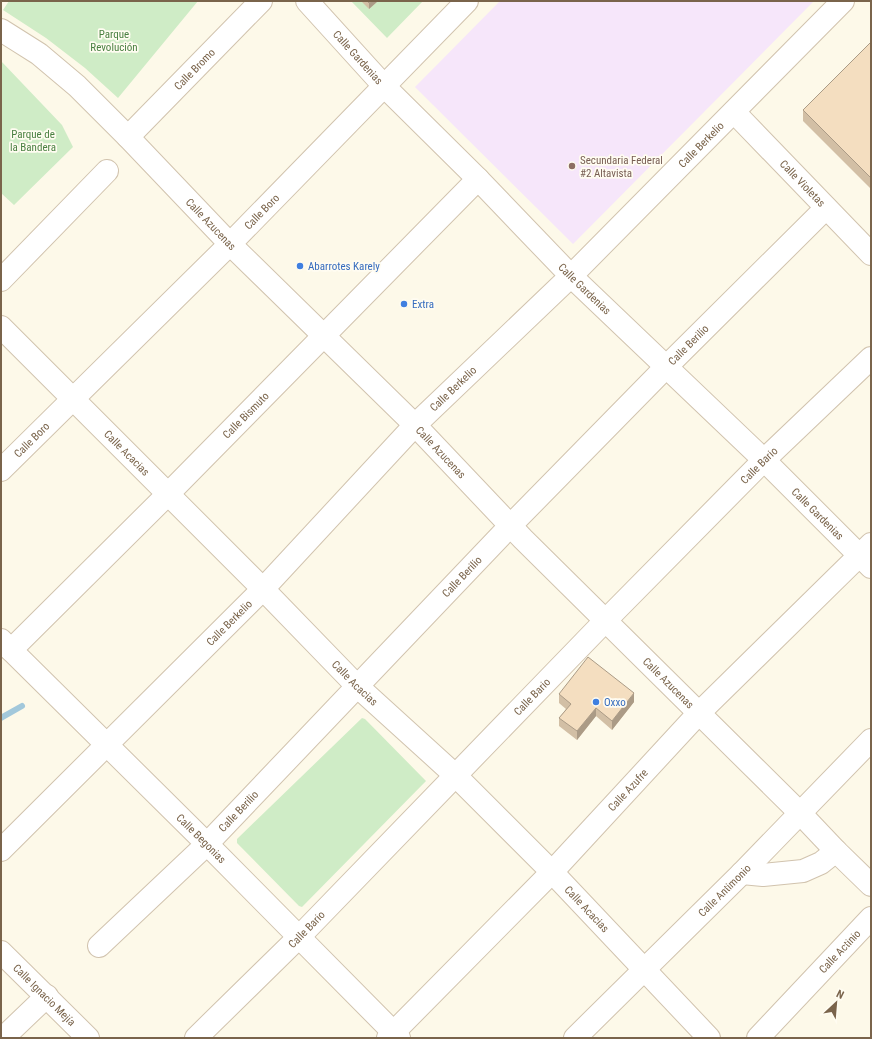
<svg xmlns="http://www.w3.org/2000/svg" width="872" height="1039" font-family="'Roboto Condensed',sans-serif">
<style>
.education{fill:#f6e6fa}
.green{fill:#cfecc6}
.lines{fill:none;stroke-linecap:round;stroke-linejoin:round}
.stream{stroke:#a2c8db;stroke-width:6}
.minor-casing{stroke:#d1c3ae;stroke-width:24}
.minor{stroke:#fff;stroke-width:22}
.wall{fill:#d2bfa5}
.shaded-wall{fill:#ab9b86}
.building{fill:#f4dec0;stroke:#ab9b86}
.education-dot{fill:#8d6e63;stroke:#fffcf1;stroke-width:1.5}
.shop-dot{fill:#3f7fe0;stroke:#fffcf1;stroke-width:1.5}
.labels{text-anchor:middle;stroke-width:3.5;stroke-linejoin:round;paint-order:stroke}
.park-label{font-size:11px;fill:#4a8042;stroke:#fffcf1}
.street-label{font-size:11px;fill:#7a644b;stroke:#fffcf1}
.education-label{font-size:11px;fill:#785e54;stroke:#fffcf1;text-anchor:start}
.shop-label{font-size:11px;fill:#366cbe;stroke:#fffcf1;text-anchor:start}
</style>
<rect width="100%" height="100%" fill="#fdf9e9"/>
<path class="education" d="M500,1H814L573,244L415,87Z"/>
<path class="green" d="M9,1H198L118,98L85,68L46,38L3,10Z
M351,1H423L387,38Z
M1,61L62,125L73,147L14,205L1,193Z
M362,718L365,719L426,781L302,907L299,906L237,843V839Z"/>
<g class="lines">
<path class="stream" d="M1,718L22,706"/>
<g class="minor-casing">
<g id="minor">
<path id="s1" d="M307,1L385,87L478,179L571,276L764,460L871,567"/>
<path id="s2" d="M1,30L39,54L77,86L128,137L230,244L415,425L523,539L800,813L836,851L871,885"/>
<path id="s3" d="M734,112L871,254"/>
<path id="s4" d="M128,137L261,1"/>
<path d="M1,280L107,171"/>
<path id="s5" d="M1,327L263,589L357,686L455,775L552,872L709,1038"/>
<path id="s6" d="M1,470L230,244L467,1"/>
<path id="s7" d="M1,640L207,844L399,1038"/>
<path id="s8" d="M11,650L168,494L478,179"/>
<path id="s9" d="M1,850L263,589L415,425L571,276L843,1"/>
<path d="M742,873L763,875L803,871L821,863L836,851"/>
<path id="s10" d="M99,946L207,844L510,526L666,367L826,208"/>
<path id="s11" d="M1,952L88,1038"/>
<path d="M3,1038L47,996"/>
<path id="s12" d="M196,1038L299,937L605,621L764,460L871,358"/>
<path id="s13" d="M388,1038L552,872L698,714L871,544"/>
<path id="s14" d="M575,1038L742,873L871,740"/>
<path id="s15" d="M758,1038L871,918"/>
</g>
</g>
<use href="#minor" class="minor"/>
</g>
<path class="wall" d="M361,1H378L369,9Z
M871,42V189L803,121V110Z
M559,694L634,702L612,730L596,716L577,740L559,726V718L566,709L559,703Z"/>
<path class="shaded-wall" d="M372,1H378L369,9V3Z
M634,693V702L612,730V721Z
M596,708V716L577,740V731Z"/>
<path class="building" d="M367,1H372L369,3Z
M871,42V178L803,110Z
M588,657L634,693L612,721L596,708L577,731L559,718L571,704L559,694Z"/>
<circle class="education-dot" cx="572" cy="166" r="4"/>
<g class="shop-dot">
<circle cx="300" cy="266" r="4"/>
<circle cx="404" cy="304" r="4"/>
<circle cx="596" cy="702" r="4"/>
</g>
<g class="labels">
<g class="park-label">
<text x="114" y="38">Parque<tspan x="114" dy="13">Revolución</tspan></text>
<text x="33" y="138">Parque de<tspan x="33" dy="13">la Bandera</tspan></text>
</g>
<g class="street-label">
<text dy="4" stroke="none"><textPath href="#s1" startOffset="76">Calle Gardenias</textPath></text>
<text dy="4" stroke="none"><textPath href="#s4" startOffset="95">Calle Bromo</textPath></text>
<text dy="4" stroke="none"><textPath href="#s9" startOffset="994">Calle Berkelio</textPath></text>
<text dy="4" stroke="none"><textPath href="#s3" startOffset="99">Calle Violetas</textPath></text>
<text dy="4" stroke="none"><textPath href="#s6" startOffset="367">Calle Boro</textPath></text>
<text dy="4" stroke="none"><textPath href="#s2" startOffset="287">Calle Azucenas</textPath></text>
<text dy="4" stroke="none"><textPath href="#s1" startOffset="400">Calle Gardenias</textPath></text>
<text dy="4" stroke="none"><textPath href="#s10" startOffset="842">Calle Berilio</textPath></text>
<text dy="4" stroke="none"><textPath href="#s9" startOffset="646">Calle Berkelio</textPath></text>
<text dy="4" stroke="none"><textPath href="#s8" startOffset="332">Calle Bismuto</textPath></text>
<text dy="4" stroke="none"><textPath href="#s6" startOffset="43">Calle Boro</textPath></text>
<text dy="4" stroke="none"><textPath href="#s2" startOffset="611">Calle Azucenas</textPath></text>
<text dy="4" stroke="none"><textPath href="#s5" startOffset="178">Calle Acacias</textPath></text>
<text dy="4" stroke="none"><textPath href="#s12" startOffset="803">Calle Bario</textPath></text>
<text dy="4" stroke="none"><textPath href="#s1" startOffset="724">Calle Gardenias</textPath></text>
<text dy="4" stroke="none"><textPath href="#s10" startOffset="518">Calle Berilio</textPath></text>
<text dy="4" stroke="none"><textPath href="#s9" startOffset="322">Calle Berkelio</textPath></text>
<text dy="4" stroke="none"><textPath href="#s5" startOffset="502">Calle Acacias</textPath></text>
<text dy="4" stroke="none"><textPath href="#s2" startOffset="935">Calle Azucenas</textPath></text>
<text dy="4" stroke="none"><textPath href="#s12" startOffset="479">Calle Bario</textPath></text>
<text dy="4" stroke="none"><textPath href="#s13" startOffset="345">Calle Azufre</textPath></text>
<text dy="4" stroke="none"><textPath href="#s10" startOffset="194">Calle Berilio</textPath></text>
<text dy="4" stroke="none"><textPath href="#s7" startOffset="282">Calle Begonias</textPath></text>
<text dy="4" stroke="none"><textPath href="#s14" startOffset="210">Calle Antimonio</textPath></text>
<text dy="4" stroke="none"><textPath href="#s5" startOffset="826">Calle Acacias</textPath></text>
<text dy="4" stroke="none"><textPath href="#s12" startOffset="155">Calle Bario</textPath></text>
<text dy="4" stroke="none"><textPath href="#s15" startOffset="119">Calle Actinio</textPath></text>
<text dy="4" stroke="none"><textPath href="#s11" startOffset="61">Calle Ignacio Mejía</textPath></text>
</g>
<g class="education-label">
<text x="580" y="164">Secundaria Federal<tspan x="580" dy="13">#2 Altavista</tspan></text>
</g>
<g class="shop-label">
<text x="308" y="270">Abarrotes Karely</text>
<text x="412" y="308">Extra</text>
<text x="604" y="706">Oxxo</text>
</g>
</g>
<rect width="872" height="1039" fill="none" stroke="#7a644b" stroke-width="4"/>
<g transform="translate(836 1003) rotate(26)" stroke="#fffcf1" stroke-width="3" paint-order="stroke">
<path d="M0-3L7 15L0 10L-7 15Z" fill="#7a644b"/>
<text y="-6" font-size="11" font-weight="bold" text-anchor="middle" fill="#7a644b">N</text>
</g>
</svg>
